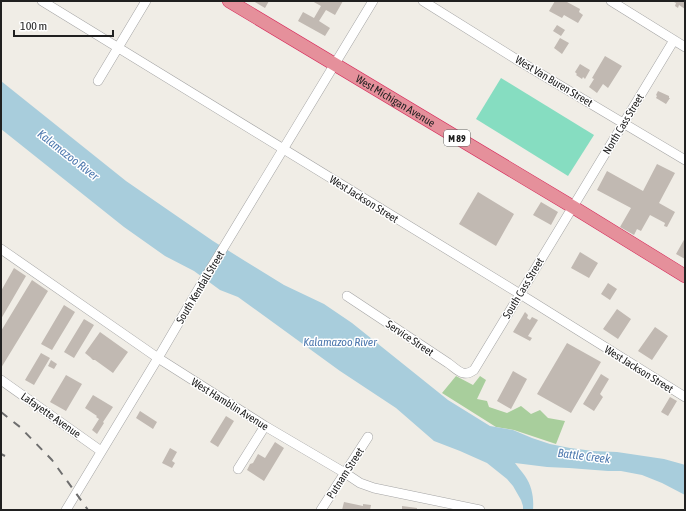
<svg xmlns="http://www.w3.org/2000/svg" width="686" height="511" font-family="'Asap Condensed',sans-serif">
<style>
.forest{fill:#a8ce9c}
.pitch{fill:#86ddc1}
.water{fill:#a8cddc}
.building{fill:#c1b9b2}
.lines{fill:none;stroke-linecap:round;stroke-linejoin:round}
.minor-casing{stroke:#a4a4a4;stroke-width:10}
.highway-casing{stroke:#d72a5b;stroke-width:14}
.minor{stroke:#fff;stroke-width:9}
.highway{stroke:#e5909b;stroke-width:13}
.rail{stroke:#6e6e6e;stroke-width:2;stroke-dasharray:8 8;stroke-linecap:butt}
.labels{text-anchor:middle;stroke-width:3;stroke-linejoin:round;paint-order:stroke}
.shield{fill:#fff;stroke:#636363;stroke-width:1}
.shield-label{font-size:10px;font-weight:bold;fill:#202020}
.street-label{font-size:11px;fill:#202020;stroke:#fff}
.water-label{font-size:12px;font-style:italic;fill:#4d78ae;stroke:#fff}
</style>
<rect width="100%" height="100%" fill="#f0ede6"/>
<path class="forest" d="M456,376L473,385L480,376L486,380L477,399L487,401L489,407L507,413L521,406L531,414L540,410L548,418L565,421L556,444L514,430L496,427L442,393Z"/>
<path class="pitch" d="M501,78L594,135L568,176L476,119Z"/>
<path class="water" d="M1,81L126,181L213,241L245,261L284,285L324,304L352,323L448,400L490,426L513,430L532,438L550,444L570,448L593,451L617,452L664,459L682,464L685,465V495L662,483L642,475L621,471H608L569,468L547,467L515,463C518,467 522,472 525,476C532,486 534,498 533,510H523V506L521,500L513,486L507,479L487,463L460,451L434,441L396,408L340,371L238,297L220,290L194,271L165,256L124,227L1,129Z"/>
<path class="building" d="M253,1H269L265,8Z
M312,1H343L335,15L326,10L319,21L330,28L325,36L298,21L303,12L314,18L321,6Z
M555,1H568L567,2L580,9L579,12L583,15L578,23L564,15L562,18L549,11Z
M672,1H685V9L679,5L678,8L675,6L676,3Z
M557,25L565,30L561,36L553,31Z
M560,38L569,43L562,54L554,48Z
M605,56L622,66L608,88L603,84L597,93L589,87L594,79L592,78Z
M580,64L590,70L585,79L583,77L582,79L576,75L577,74L575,72Z
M658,91L669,96V98H670L666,104L656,98L657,96L656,95Z
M657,164L675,173L659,203L675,212L667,227L664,226L665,223L650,215L641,231L637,229L634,235L620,227L631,208L597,190L607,171L643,191Z
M478,192L514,214L496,246L459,224Z
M541,202L558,212L551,225L533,215Z
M685,238V259L676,254Z
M580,252L598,263L589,278L571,268Z
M14,268L26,276L1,319V291Z
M32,280L48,291L1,368V331Z
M608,283L617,289L610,300L601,294Z
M64,305L75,312L52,350L41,344Z
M617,309L631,319L618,339L603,329Z
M525,312L528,315L527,318L530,320L532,317L538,320L528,336L532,338L530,341L513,332Z
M84,319L94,325L74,358L64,352Z
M655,327L668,336L652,360L638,351Z
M100,332L128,352L113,373L95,360H93L90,357L85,353Z
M567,343L601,362L571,413L537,394Z
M41,353L50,358L34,385L25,380Z
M51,360L57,364L54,369L48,366Z
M513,371L527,379L511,409L497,401Z
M601,374L609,379L600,394L603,397L594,411L583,404Z
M66,375L82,384L66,411L50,402Z
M93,395L113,407L103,422L104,423L97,434L92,430L99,419L96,417L97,416L85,408Z
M670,397L677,401L668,416L661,412Z
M140,411L157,422L153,429L136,418Z
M226,416L234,421L218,447L210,442Z
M275,442L284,448L264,481L247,470L250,464L253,463L258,454L265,458Z
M170,448L177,452L172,461L175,463L172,468L162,463Z
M344,502L363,506V504L371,505L370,510H342Z
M402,506L417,508V510H402Z"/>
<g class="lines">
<g class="minor-casing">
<path id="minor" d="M42,1L520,294L685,397
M423,1L519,61L685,160
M611,1L685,47
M98,81L146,1
M1,249L158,358L265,426L345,473L360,483L374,488L480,510
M347,296L448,363C458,370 463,378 474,370L674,40
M1,380L101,451
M238,469L265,426
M66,510L158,358L199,288L373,1
M321,510L368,437"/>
</g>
<g class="highway-casing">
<g id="highway">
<path id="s1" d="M229,1L573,207L685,276"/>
</g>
</g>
<use href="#minor" class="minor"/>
<use href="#highway" class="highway"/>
<path class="rail" d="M1,412L20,427L52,460L88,510
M1,454L5,456"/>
</g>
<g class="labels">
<rect class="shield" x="444" y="130" width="26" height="16" rx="3"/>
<g class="shield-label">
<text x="457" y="142">M 89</text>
</g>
<g class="street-label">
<text transform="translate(554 81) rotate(31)" y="4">West Van Buren Street</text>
<text dy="4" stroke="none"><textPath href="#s1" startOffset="194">West Michigan Avenue</textPath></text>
<text transform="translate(623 124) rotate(-59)" y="4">North Cass Street</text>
<text transform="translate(364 199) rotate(32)" y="4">West Jackson Street</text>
<text transform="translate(200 287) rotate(-59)" y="4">South Kendall Street</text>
<text transform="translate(523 288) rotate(-59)" y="4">South Cass Street</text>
<text transform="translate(410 338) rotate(34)" y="4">Service Street</text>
<text transform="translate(639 369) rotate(32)" y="4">West Jackson Street</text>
<text transform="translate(230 404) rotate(32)" y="4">West Hamblin Avenue</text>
<text transform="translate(51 415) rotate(35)" y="4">Lafayette Avenue</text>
<text transform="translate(345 473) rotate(-57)" y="4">Putnam Street</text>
</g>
<g class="water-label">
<text transform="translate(68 155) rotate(38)" y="4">Kalamazoo River</text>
<text x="340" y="346">Kalamazoo River</text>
<text transform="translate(584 456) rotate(7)" y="4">Battle Creek</text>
</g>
</g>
<rect width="686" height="511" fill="none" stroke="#202020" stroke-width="4"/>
<path d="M14 30v6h99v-6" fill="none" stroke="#202020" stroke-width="2"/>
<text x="20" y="30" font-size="12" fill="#202020" stroke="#ffffff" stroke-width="3" paint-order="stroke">100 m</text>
</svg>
